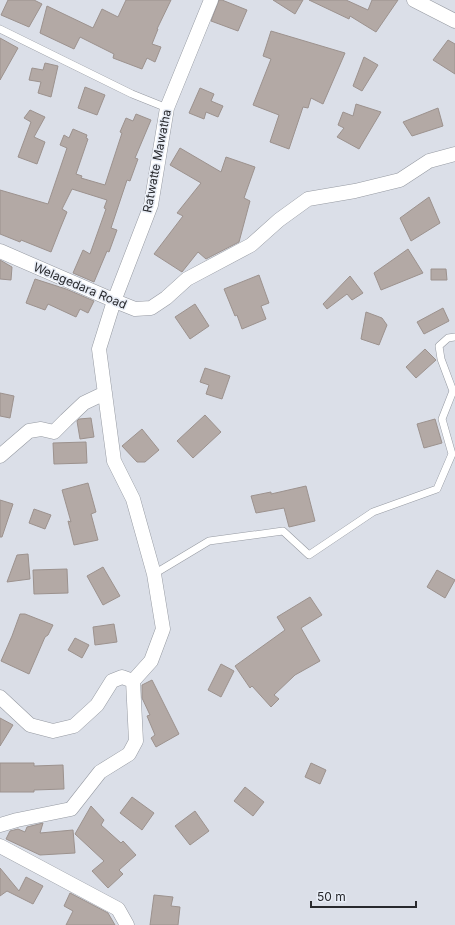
<svg xmlns="http://www.w3.org/2000/svg" width="455" height="925" font-family="Inter,sans-serif">
<style>
.building{fill:#b3a9a5;stroke:#9c928e}
.lines{fill:none;stroke-linecap:round;stroke-linejoin:round}
.service-casing{stroke:#969aa2;stroke-width:8}
.minor-casing{stroke:#969aa2;stroke-width:15}
.service{stroke:#fff;stroke-width:7}
.minor{stroke:#fff;stroke-width:14}
.labels{text-anchor:middle;stroke-width:3;stroke-linejoin:round;paint-order:stroke}
.street-label{font-size:12px;fill:#28292d;stroke:#e8edf6}
</style>
<rect width="100%" height="100%" fill="#dbdfe8"/>
<path class="building" d="M8,0H34L42,4L29,27L1,15Z
M126,0H171L157,29H158L152,44L161,47L155,62L147,58L142,69L113,58L114,54L80,37L74,49L40,33L47,6L93,28L102,9L118,17Z
M219,0H222L247,10L238,31L211,21Z
M273,0H303L295,14Z
M309,0H346L368,10L372,0H398L376,32L350,16L349,19Z
M271,31L345,53L323,104L311,98L308,108L303,107L289,149L270,142L279,115L253,105L271,59L263,56Z
M0,38L18,48L0,80Z
M448,40L455,44V74L433,60Z
M364,57L378,65L362,91L353,86Z
M45,63L58,66L51,97L38,93L41,82L29,80L32,68L43,70Z
M85,87L105,95L97,115L78,108Z
M200,88L214,94L211,101L223,106L218,117L206,112L204,119L189,113Z
M356,104L381,112L359,149L337,137L344,128L338,125L343,112L353,116Z
M438,108L443,126L412,136L403,122Z
M30,110L45,117L34,137L45,142L37,164L18,157L31,122L24,118Z
M136,114L151,120L135,158L138,159L130,181L127,180L111,228L117,230L109,252L107,251L94,282L73,273L83,250L90,254L106,209L104,208L107,200L72,189L62,209L67,212L60,229L51,252L21,240L20,242L0,234V190L48,204L67,148L60,145L64,135L69,138L73,129L87,135L86,138L88,139L76,174L82,176L81,178L105,185L122,133L120,132L126,118L133,121Z
M180,148L221,172L226,157L255,167L244,198L250,201L239,242L206,259L198,252L182,272L154,254L183,216L177,213L201,183L170,165Z
M429,197L440,223L411,241L400,218Z
M408,249L423,273L381,290L374,273Z
M0,260L12,267L11,280L0,279Z
M431,269H446L447,280H431Z
M259,275L269,303L261,306L266,319L242,329L237,315L235,316L224,289Z
M350,276L363,293L352,300L347,294L327,309L323,304Z
M35,279L66,289L94,301L88,313L80,309L76,317L48,304L45,310L26,303Z
M195,304L209,326L190,339L175,317Z
M443,308L449,321L424,334L417,322Z
M366,312L382,318L387,325L379,345L361,339Z
M425,349L436,360L416,378L406,367Z
M205,368L230,376L222,399L206,394L209,385L200,382Z
M0,393L14,396L10,418L0,416Z
M205,415L221,432L193,458L177,441Z
M91,418L94,437L80,439L77,421L79,419Z
M435,419L442,443L424,448L417,424Z
M142,429L159,450L145,462H137L122,446Z
M86,442L87,463L54,464L53,443Z
M88,483L96,512L91,514L98,540L74,545L68,521L71,522L62,490Z
M306,486L315,521L289,527L284,508L256,513L251,496L271,492V494Z
M0,500L13,504L2,537H0Z
M34,509L51,515L45,529L29,523Z
M28,554L30,579L7,582L17,555Z
M103,567L120,596L103,605L87,576Z
M67,569L68,593L34,594L33,570Z
M437,570L455,580L445,598L427,587Z
M310,597L322,615L301,628L320,661L295,675L274,695L279,699L271,707L252,686L250,688L235,666L285,630L277,617Z
M20,614H25L53,625L48,635L45,637L29,674L1,661L12,636Z
M114,624L117,642L95,645L93,627Z
M75,638L89,645L82,658L68,650Z
M221,664L234,671L221,697L208,690Z
M152,680L179,734L156,747L151,738L155,735L147,716L150,715L142,698V685Z
M0,718L13,725L0,746Z
M0,763H34V766L63,765L64,789L34,790V792H0Z
M311,763L326,770L320,784L305,777Z
M245,787L264,802L253,816L234,801Z
M132,797L154,813L142,830L120,813Z
M91,806L104,820L101,825L121,843L123,841L136,855L119,870L123,874L108,888L92,871L104,861L75,834Z
M195,811L209,831L190,845L175,826Z
M43,823L40,833L73,830L75,853L40,855L6,839L10,831L18,829L25,832L27,827Z
M0,868L19,891L26,877L43,886L33,904L7,891L0,896Z
M70,893L108,913L115,925H66L73,911L64,906Z
M154,895L173,897L171,906L180,907L178,925H150Z"/>
<g class="lines">
<g class="service-casing">
<path id="service" d="M0,29L132,94L167,108
M154,574L209,541L283,531L309,555L373,512L437,489L452,454L442,419L453,391L441,359L439,346L448,338L455,337"/>
</g>
<g class="minor-casing">
<path id="minor" d="M414,0L455,21
M0,251L120,303L135,309L151,308L166,298L187,279L251,245L279,220L308,199L355,191L400,180L429,161L455,154
M0,456L29,431L41,429L54,432L66,420L84,403L105,393
M133,681L151,661L163,629L154,574L133,499L114,461L99,349L114,301L151,205L167,108L211,0
M0,697L30,725L53,731L74,726L97,705L112,681L122,677L133,681L136,741L129,754L100,772L71,809L17,820L0,825
M0,846L118,909L127,925"/>
</g>
<use href="#service" class="service"/>
<use href="#minor" class="minor"/>
</g>
<g class="labels">
<g class="street-label">
<text transform="translate(157 161) rotate(-79)" y="4">Ratwatte Mawatha</text>
<text transform="translate(80 286) rotate(23)" y="4">Welagedara Road</text>
</g>
</g>
<path d="M311 901v6h105v-6" fill="none" stroke="#28292d" stroke-width="2"/>
<text x="317" y="901" font-size="12" fill="#28292d" stroke="#e8edf6" stroke-width="3" paint-order="stroke">50 m</text>
</svg>
